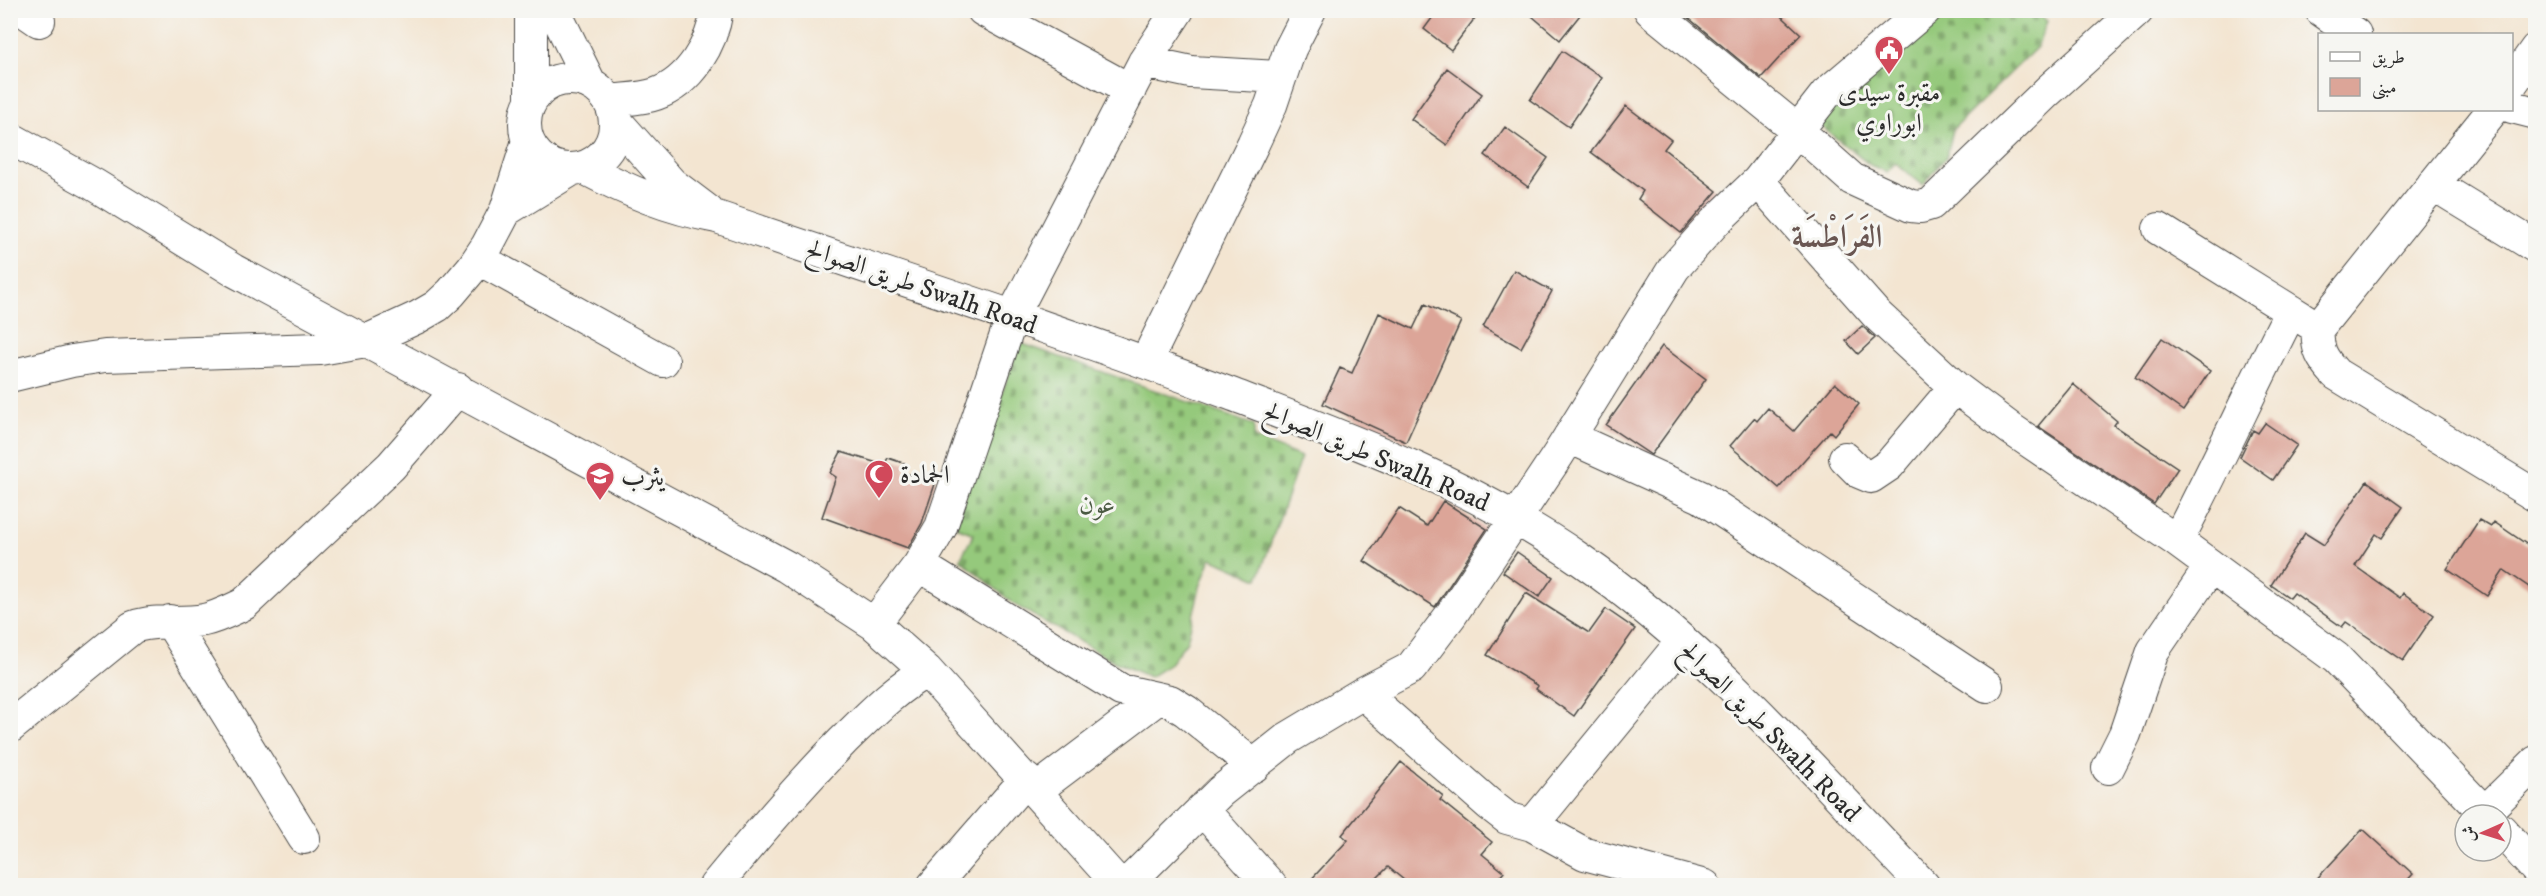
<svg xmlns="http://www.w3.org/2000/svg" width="2546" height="896" font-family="'IM FELL DW Pica',Amiri,serif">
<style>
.cemetery{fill:url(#cemetery-stones);stroke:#607a53;stroke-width:1.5}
.building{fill:#dca598}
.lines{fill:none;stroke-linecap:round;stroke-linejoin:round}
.minor-casing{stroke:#494744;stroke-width:34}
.minor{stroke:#fff;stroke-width:32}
.labels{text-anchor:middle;stroke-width:6;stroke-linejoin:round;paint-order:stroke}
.poi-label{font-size:26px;fill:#2b2b2b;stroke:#f6f6f2;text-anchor:start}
.street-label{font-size:26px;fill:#2b2b2b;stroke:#f6f6f2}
.park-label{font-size:26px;fill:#4b5a43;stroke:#f6f6f2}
.district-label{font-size:32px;font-weight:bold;fill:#695651;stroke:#f6f6f2}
</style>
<defs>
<pattern id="cemetery-stones" width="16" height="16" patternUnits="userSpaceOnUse" patternTransform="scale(1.5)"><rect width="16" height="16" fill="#95c97b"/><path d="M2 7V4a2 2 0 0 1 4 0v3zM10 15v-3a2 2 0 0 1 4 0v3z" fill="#7aa365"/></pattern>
</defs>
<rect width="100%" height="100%" fill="#f6f6f2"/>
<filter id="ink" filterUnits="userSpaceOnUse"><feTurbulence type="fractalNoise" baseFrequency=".0167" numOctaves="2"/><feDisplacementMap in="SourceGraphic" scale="12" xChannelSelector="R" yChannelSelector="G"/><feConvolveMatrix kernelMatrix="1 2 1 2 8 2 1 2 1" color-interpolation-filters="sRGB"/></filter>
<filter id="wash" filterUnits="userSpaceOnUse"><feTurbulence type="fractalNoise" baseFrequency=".008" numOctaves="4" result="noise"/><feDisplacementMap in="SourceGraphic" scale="24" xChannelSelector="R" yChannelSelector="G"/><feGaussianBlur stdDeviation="1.35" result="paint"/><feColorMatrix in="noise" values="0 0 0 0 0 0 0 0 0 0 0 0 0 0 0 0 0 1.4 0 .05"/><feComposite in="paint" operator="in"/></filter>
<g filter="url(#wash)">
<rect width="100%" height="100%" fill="#f3e5d1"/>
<path class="cemetery" d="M1936,11H2034L2047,21L2037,47L1953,129L1947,156L1923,185L1895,163L1887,172L1870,165L1817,123Z
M1020,343L1254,425V438L1301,457L1258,579L1211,558L1200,587L1187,641L1169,665L1150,677L1117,663L1015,605L960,559L974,534L956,527L960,510Z"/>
<g id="blocks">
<path class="building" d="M1438,10H1481L1451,50L1424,29Z
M1525,10H1584L1560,40Z
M1679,10H1775L1801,34L1761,78Z
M1562,51L1602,78L1569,127L1530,100Z
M1447,68L1482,94L1447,145L1411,119Z
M1626,106L1671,140L1664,149L1717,191L1681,233L1638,199L1643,191L1591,152Z
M1505,127L1548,158L1528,187L1485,155Z
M1514,270L1552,291L1521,348L1483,327Z
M1425,304L1461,321L1406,442L1323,404L1340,368L1352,373L1379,313L1413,329Z
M1862,326L1875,338L1858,354L1846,341Z
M2162,338L2210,371L2183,411L2135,377Z
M1662,346L1706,379L1651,455L1606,425Z
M1835,383L1859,404L1834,435L1830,431L1779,488L1730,446L1754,418L1757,421L1768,408L1794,431Z
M2073,384L2117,421L2114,425L2178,468L2154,504L2038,426Z
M2265,423L2297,445L2273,480L2240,457L2253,430L2258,433Z
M841,452L884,465L888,458L906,464L904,473L936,481L922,523L908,548L822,517L836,477L830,473Z
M2367,481L2403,507L2382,538L2376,534L2355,566L2400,598L2403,593L2434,615L2403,661L2346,622L2342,627L2294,593L2290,598L2271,585L2305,533L2324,545Z
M1443,501L1487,529L1435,607L1364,561L1399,508L1427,526Z
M2479,520L2491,527L2494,522L2535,550V591L2504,570L2487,596L2447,569Z
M1517,552L1553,577L1539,597L1503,572Z
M1526,593L1589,633L1606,609L1635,629L1574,716L1536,689L1538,686L1487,655Z
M1401,762L1443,796L1440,800L1492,842L1482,854L1504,872L1493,885H1410L1388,867L1370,885H1306L1348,840L1342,835Z
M2363,829L2413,874L2403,885H2311Z"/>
</g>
</g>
<g filter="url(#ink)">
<use href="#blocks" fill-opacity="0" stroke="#494744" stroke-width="1.5"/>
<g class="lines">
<g class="minor-casing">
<path id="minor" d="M23,10L39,21
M554,10L590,83
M983,10L1130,90
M1650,10L1797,130L1852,179L1911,206L1921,207L1931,204L2048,91L2138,10
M2321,10L2355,34
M1144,62L1191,72L1280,77
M525 124a45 45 0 1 1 90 0a45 45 0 1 1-90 0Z
M2512,83L2536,49
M531,100V10
M610,101C624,99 642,99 656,94C690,82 712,44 717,10
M2512,107L2536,113
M615,120L671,183L708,211
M10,138L93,184L233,270L787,567L874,624L927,671L1120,886
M584,168C628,191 667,208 717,217C888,275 1061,330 1231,394C1352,440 1474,485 1581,560C1708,648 1817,775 1924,886
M1758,181L1876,314L1955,387L2011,429L2177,541L2336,658L2487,815
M2433,184L2536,247
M506,210L571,170
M2159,229L2318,328C2316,349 2322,359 2336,374L2536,496
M479,259L663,361
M2318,328L2493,110
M1146,362L1253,144L1271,105L1290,49L1310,10
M10,376L72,361L105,356L320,349L366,341L418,317L437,306L451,293L473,267L487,246L506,210L528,141
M1569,437L1701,497L1987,686
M1845,458L1859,472L1871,477L1889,465L1955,387
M2177,541C2217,466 2252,387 2291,311
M919,565L1121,690L1170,701L1186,711L1254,766
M170,621L304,838
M874,624L919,565L941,527L1012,317L1144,62L1178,10
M1363,693L1489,804L1507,818L1532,825L1682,642
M10,727L133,627C156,619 180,624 204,620C218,617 231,610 244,604L391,466L458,389
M2108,768L2125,734L2153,651L2211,566
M1035,791L1157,699
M1202,809L1271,886
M2485,812L2536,762
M1532,825L1585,854L1705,886
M2501,830L2536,869
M715,886C756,836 798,787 843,741C870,715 894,689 927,671
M933,886L1026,779
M1125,886L1220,792L1288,738L1363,693L1411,668L1451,615L1558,455L1674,268L1715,222L1758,181L1826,94L1925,10"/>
</g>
<use href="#minor" class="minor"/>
</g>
</g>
<defs>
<g id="civic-pin" transform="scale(1.5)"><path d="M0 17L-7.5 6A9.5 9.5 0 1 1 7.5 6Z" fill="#d1495b" stroke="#f6f6f2"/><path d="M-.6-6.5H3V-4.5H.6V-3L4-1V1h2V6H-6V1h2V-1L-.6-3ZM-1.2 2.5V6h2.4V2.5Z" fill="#fff"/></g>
<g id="mosque-pin" transform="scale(1.5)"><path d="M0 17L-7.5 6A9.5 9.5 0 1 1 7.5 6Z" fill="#d1495b" stroke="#f6f6f2"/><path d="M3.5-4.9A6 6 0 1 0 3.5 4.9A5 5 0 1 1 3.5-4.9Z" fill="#fff"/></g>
<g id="school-pin" transform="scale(1.5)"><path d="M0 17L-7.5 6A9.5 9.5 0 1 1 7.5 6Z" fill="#d1495b" stroke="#f6f6f2"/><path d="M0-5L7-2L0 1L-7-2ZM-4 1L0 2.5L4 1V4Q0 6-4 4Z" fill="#fff"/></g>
</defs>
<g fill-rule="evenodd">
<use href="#civic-pin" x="1889" y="50"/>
<use href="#mosque-pin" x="879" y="474"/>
<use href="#school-pin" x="600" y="476"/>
</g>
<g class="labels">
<g class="poi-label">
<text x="1889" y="101" text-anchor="middle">مقبرة سيدى<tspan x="1889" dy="30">ابوراوي</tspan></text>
<text x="900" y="483">الحمادة</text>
<text x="621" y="485">يثرب</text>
</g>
<g class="street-label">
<text transform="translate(922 286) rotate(19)" y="9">طريق الصوالح Swalh Road</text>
<text transform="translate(1377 456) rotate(23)" y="9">طريق الصوالح Swalh Road</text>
<text transform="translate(1771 731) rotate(45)" y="9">طريق الصوالح Swalh Road</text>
</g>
<g class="park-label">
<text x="1097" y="513">عون</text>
</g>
<g class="district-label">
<text x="1837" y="247">الفَرَاطْسَة</text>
</g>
</g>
<rect width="2546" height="896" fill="none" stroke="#f6f6f2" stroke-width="36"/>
<rect x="2318" y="33" width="195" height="78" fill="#f6f6f2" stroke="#a5a5a2" stroke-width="1.5"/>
<rect x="2330" y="52" width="30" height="9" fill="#ffffff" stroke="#a5a5a2" stroke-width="1.5"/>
<text x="2372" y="63" font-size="18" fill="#2b2b2b">طريق</text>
<rect x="2330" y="78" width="30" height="18" fill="#dca598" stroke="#a5a5a2" stroke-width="1.5"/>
<text x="2372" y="93" font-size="18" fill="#2b2b2b">مبنى</text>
<g transform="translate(2483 833) rotate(267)"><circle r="28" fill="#f6f6f2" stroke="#a5a5a2" stroke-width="1.5"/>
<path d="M0-4.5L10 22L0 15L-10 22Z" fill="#d1495b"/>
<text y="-9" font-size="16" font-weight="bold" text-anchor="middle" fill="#2b2b2b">ش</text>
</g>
</svg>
